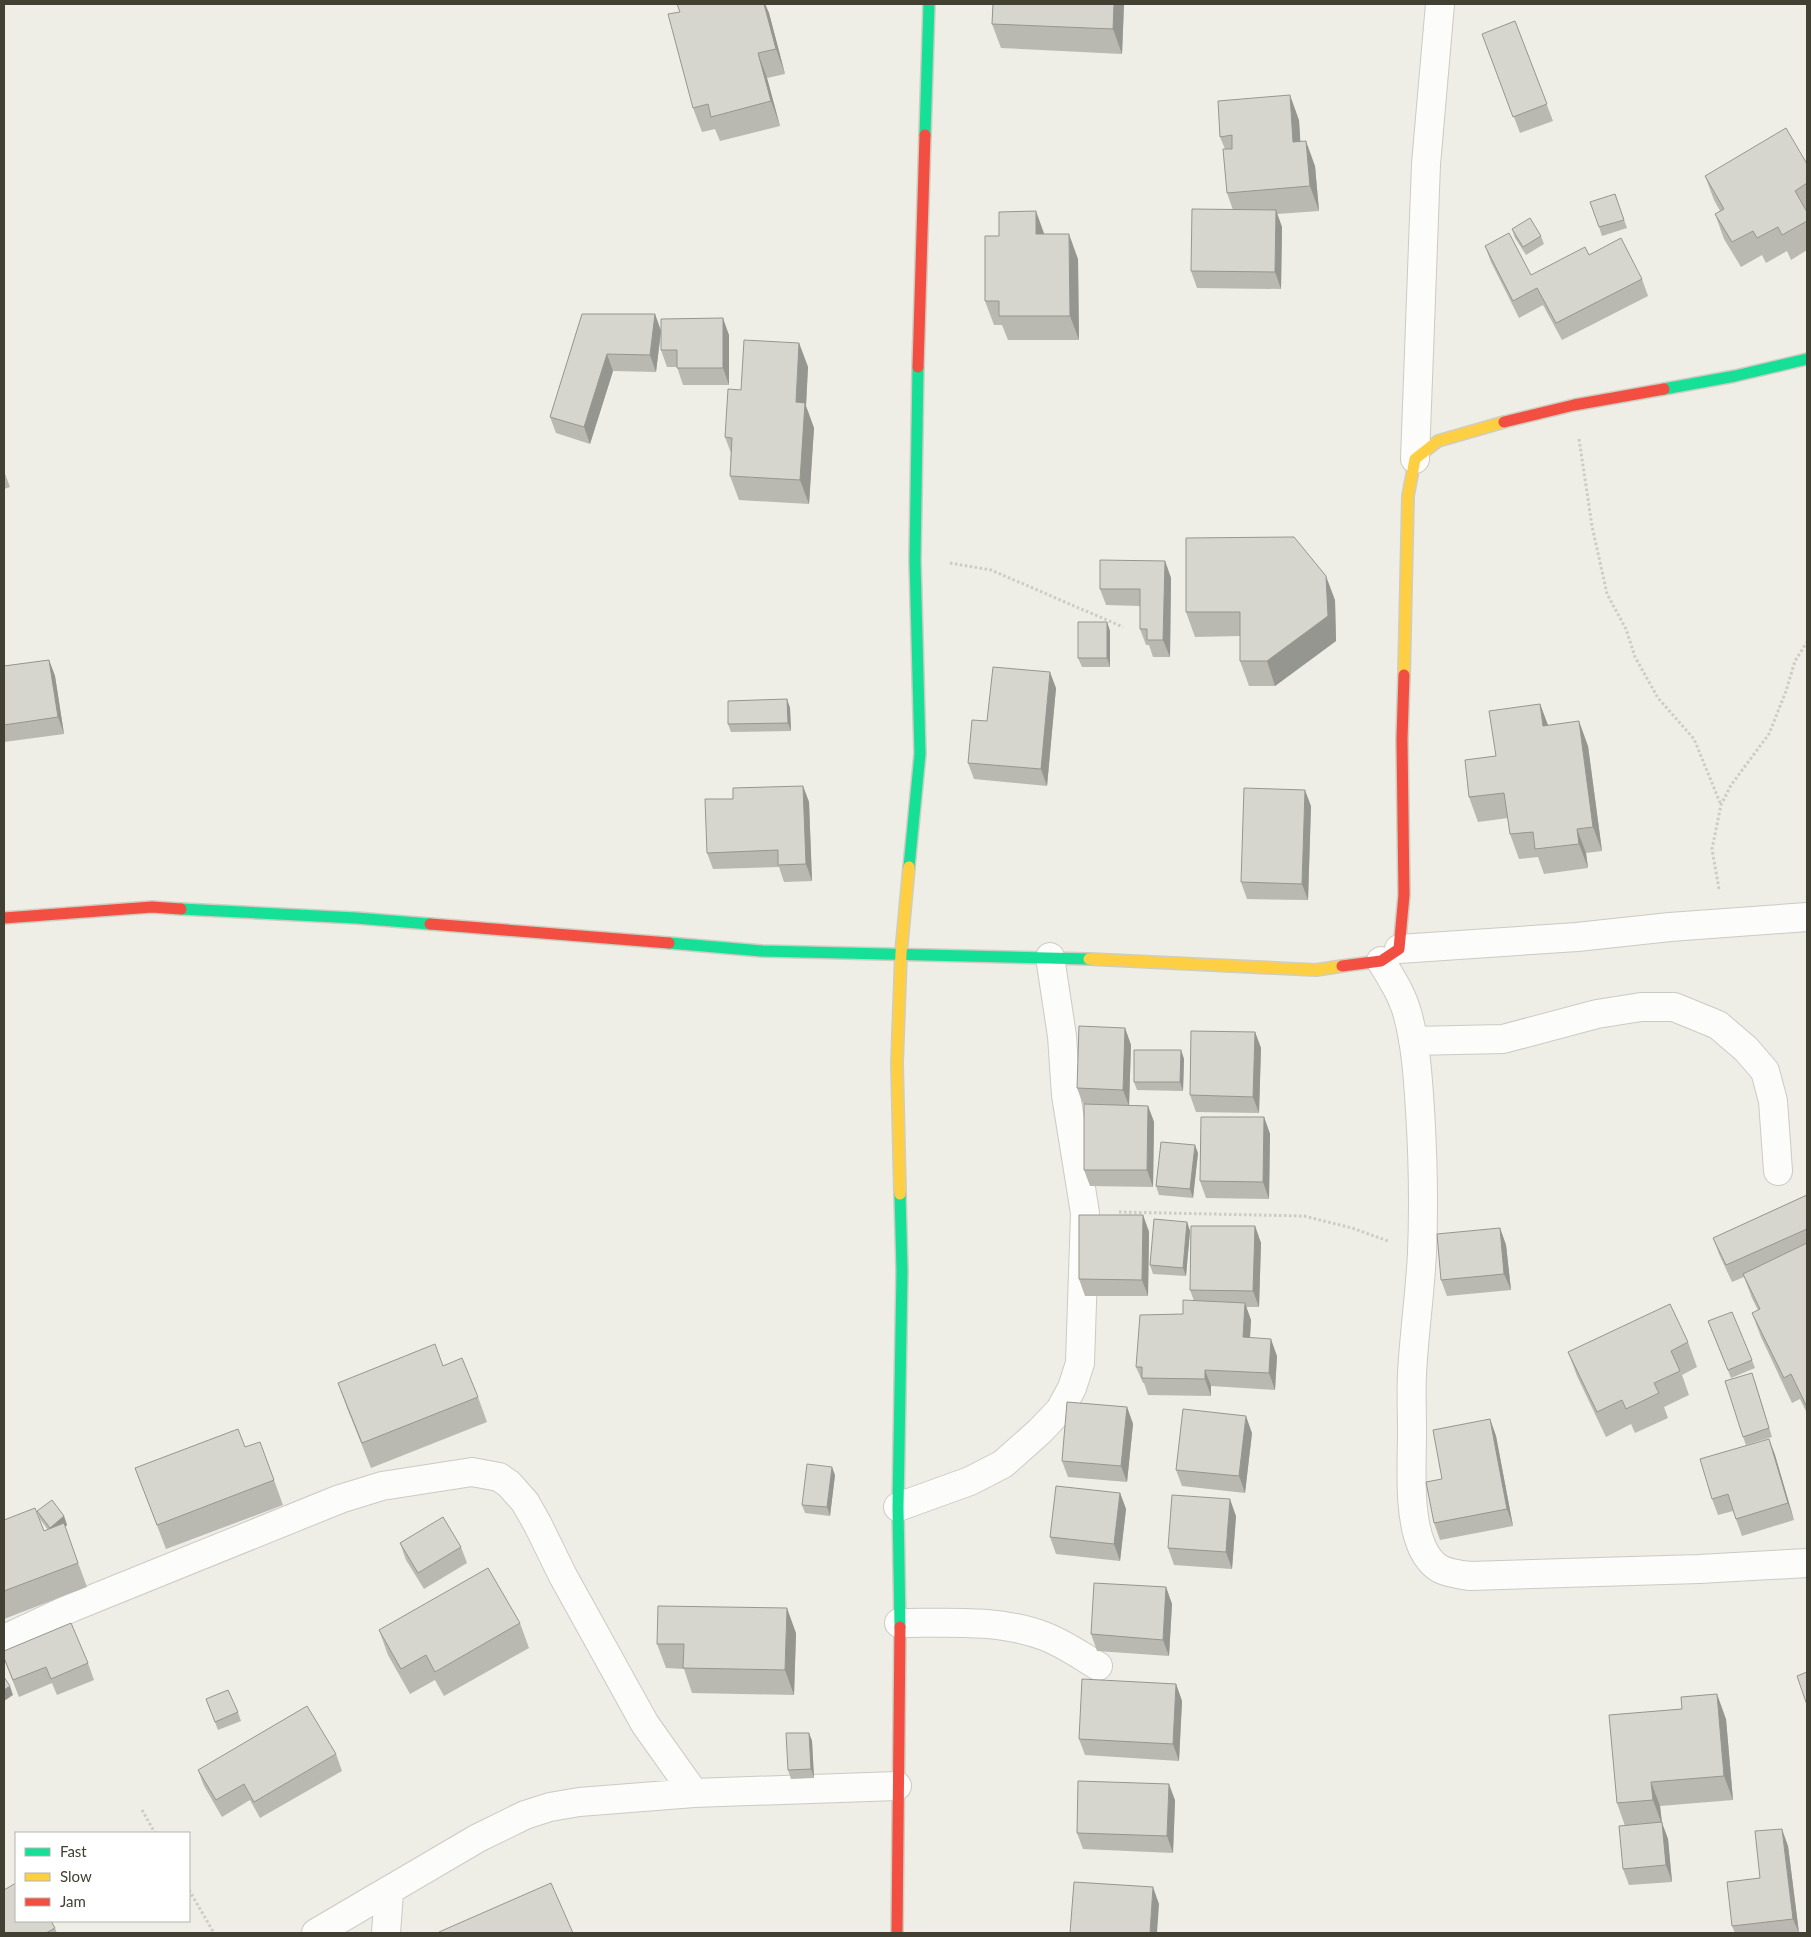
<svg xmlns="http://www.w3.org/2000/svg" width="1811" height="1937" font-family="Lato,sans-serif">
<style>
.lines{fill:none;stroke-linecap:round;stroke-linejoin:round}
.street-casing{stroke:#cccac3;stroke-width:30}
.fast-casing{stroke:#cecdbf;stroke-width:14}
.slow-casing{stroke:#cecdbf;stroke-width:14}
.jam-casing{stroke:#cecdbf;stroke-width:14}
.path{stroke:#cccbc5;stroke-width:3;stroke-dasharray:2.5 2.5;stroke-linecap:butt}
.street{stroke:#fcfcfb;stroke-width:28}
.fast{stroke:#16e098;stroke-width:11}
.slow{stroke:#ffcf43;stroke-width:11}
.jam{stroke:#f24e42;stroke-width:11}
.wall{fill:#b9b8b1}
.shaded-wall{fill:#969690}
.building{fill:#d7d6ce;stroke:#969690}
</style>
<rect width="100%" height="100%" fill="#eeede6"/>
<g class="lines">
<g class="street-casing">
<path id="street" d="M1415,459L1426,164L1440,4
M1399,949L1577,937L1670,927L1807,917
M1381,961C1392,979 1403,996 1408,1016C1416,1046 1418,1079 1420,1110C1423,1158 1424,1205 1422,1253C1420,1294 1414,1334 1412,1374C1411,1393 1412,1412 1412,1431C1412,1466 1408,1515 1422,1547C1433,1571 1446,1573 1470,1576L1699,1569L1807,1563
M1413,1041L1503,1039L1597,1014L1641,1007H1674L1718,1025L1746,1049L1765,1071L1773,1101L1778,1171
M898,1507L970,1481L1003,1464L1040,1431L1060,1410L1072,1388L1080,1363L1085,1213L1066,1095L1062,1036L1050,957
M899,1623C946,1623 999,1619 1044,1636C1063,1643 1080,1655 1098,1666
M4,1639L73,1607L340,1499L382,1486L472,1472L499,1477L509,1484L525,1502L538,1525L563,1576L645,1724L694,1793
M316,1933L478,1838L525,1815L550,1807L579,1802L694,1793L897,1786
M386,1933L389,1892"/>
</g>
<g class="fast-casing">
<path id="fast" d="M925,135L929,4
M1664,389L1735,376L1807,359
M909,867L920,754L915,560L918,367
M181,909L356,918L430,924
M669,943L762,951L1089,959
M900,1627L898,1507L902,1271L900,1194"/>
</g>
<g class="slow-casing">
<path id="slow" d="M1404,675L1408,496L1415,459L1438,441L1504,422
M1089,959L1316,970L1342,966
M900,1194L897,1063L901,953L909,867"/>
</g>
<g class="jam-casing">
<path id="jam" d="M918,367L925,135
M1504,422L1574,405L1664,389
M4,918L152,907L181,909
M430,924L669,943
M1342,966L1381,961L1399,949L1404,895L1402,739L1404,675
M897,1933L900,1627"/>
</g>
<path class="path" d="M1579,439L1592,526L1607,594L1626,629L1635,657L1658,698L1694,739L1721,805
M950,563L991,570L1123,627
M1719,889L1712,849L1721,805L1731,785L1769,734L1786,691L1795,661L1807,642
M1119,1212L1304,1216L1352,1228L1388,1241
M142,1810L155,1833
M189,1890L214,1933"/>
<use href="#street" class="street"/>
<use href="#fast" class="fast"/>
<use href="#slow" class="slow"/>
<use href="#jam" class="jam"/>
</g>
<path class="wall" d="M677,4H765L769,13L785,74L767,78L780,126L720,141L715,129L702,132L693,108L680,12Z
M993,4H1124L1122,54L1001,48L992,24Z
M1515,21L1553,121L1520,133L1482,34Z
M1299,120L1300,142L1315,166L1319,211L1277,214L1282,227L1281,289L1197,288L1191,271L1233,210L1227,193L1225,149L1220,137Z
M1807,164V250L1791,260L1787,251L1766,263L1762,255L1741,267L1724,239L1715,214L1720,211L1714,200L1705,176Z
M1615,194L1627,228L1602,236L1599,227Z
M1512,229L1541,236L1544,244L1526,255L1515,238Z
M1044,234L1078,259L1079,340H1008L1002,325H994L985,301Z
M1485,246L1531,275L1589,255L1642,279L1648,296L1562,340L1543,305L1519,318L1491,262Z
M582,314H655L661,331L656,372L613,371L590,444L556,433L550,417Z
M729,335V385H683L677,367H667L661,350Z
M799,343L808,367L806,406L814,428L809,504L739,500L730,476L731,453L725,437L741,390Z
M4,471L10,487L4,489Z
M1165,561L1171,578L1170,657H1153L1149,645H1146L1140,629V606L1106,605L1100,589Z
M1335,600L1336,641L1275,686H1249L1240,661V636L1195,637L1186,612Z
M1107,622L1110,631V667H1082L1078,658Z
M49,660L55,676L64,734L4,742V666Z
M1056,688L1047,786L974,779L968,763L987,721Z
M787,699L790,708L791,731L731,732L728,724Z
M1540,704L1548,725L1588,746L1602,851L1586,853L1588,868L1544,874L1538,857L1519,859L1510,834L1508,818L1478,822L1469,797Z
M803,786L809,802L812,881L784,882L779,867L713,869L707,853L733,799Z
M1311,806L1308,900L1247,899L1241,882Z
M1125,1028L1131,1045L1129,1105L1148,1106L1154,1122L1153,1187L1090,1186L1084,1170V1104H1083L1077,1088Z
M1255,1032L1261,1048L1259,1113L1196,1112L1190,1095Z
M1181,1050L1184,1059L1183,1091L1137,1090L1134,1082Z
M1264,1117L1270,1134L1269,1199L1206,1198L1200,1181Z
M1198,1153L1193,1198L1159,1195L1156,1186Z
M1807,1195V1413L1800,1399L1792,1403L1761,1337L1752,1313L1758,1310L1752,1298L1744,1277L1732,1282L1719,1254L1713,1238Z
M1143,1215L1149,1232L1148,1296H1085L1079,1279Z
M1187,1222L1190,1231L1186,1276L1153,1274L1150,1265Z
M1255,1226L1261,1243L1259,1307H1246L1251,1320L1250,1337L1277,1356L1275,1390L1211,1386V1396L1148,1395L1144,1383H1143L1136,1367L1194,1301L1190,1290Z
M1500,1228L1506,1245L1511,1290L1447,1296L1441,1280Z
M1708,1321L1752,1360L1755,1368L1731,1378Z
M1688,1342L1697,1367L1682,1375L1689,1395L1664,1407L1668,1418L1635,1433L1631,1424L1606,1437L1577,1376L1568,1352Z
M443,1366L478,1397L487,1422L371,1468L347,1408L338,1383Z
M1755,1381L1772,1437L1746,1445L1743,1437Z
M1127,1407L1133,1424L1127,1482L1068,1477L1062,1461Z
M1490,1419L1496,1436L1513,1526L1440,1540L1434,1523L1442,1479Z
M1252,1433L1245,1493L1182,1486L1176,1470Z
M1769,1439L1775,1455L1794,1520L1742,1536L1733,1511L1718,1515L1712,1499Z
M245,1447L274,1480L283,1505L166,1549L135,1468Z
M835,1475L830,1516L805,1513L802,1505Z
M1120,1493L1126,1509L1120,1561L1056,1554L1050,1537Z
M37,1511L64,1516L67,1525L65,1527L87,1587L4,1619V1520L44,1531L48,1530L40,1519Z
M1236,1516L1232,1569L1174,1565L1168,1548Z
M400,1543L461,1547L467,1563L424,1589L406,1560Z
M1166,1587L1172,1604L1169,1656L1097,1651L1091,1634Z
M520,1623L529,1648L444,1696L435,1680L410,1694L388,1655L379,1630Z
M796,1633L794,1695L692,1693L684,1669L666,1668L657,1644Z
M4,1651L88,1663L94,1680L57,1695L52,1683L19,1697L4,1659Z
M1176,1684L1182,1701L1179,1761L1085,1755L1079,1739Z
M206,1699L238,1712L241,1721L218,1730Z
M1726,1719L1733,1800L1660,1806L1662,1823L1668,1839L1672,1882L1629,1885L1623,1869L1625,1826L1617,1803Z
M809,1733L812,1741L814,1778L791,1779L788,1770Z
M336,1754L342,1771L260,1818L250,1800L222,1817L204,1786L198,1770Z
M1175,1800L1173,1853L1083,1849L1077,1833Z
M1788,1846L1799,1933H1735L1732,1926L1760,1878Z
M55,1928L57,1933H4Z"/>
<path class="shaded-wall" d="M764,4H765L769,13L785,74L776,49Z
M1114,4H1124L1122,54L1113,29Z
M758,53L767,78L780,126L771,101Z
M1290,95L1299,120L1302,167L1293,142Z
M1306,141L1315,166L1319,211L1310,186Z
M1276,210L1282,227L1281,289L1275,272Z
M1036,211L1045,236L1036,234Z
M1069,234L1078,259L1079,340L1070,316Z
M655,314L661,331L656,372L650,355Z
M723,318L729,335V385L723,368Z
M799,343L808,367L806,406L814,428L809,504L800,480L796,402Z
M607,354L613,371L590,444L584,427Z
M1165,561L1171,578L1170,657L1163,640Z
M1326,576L1335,600L1336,641L1275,686L1267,661Z
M1107,622L1110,631V667L1107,658Z
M49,660L55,676L64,734L58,717Z
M1050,672L1056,688L1047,786L1041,769Z
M787,699L790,708L791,731L788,723Z
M1540,704L1549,728L1543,726Z
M1579,721L1588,746L1602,851L1593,827Z
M803,786L809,802L812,881L806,864Z
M1305,790L1311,806L1308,900L1302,884Z
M1577,829L1586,853L1588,868L1579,844Z
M1125,1028L1131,1045L1129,1106L1123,1090Z
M1255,1032L1261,1048L1259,1113L1253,1097Z
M1181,1050L1184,1059L1183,1091L1180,1082Z
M1148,1106L1154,1122L1153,1187L1147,1170Z
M1264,1117L1270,1134L1269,1199L1263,1182Z
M1195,1145L1198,1153L1193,1198L1190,1189Z
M1143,1215L1149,1232L1148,1296L1142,1280Z
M1187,1222L1190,1231L1186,1276L1183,1268Z
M1255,1226L1261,1243L1259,1307L1253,1291Z
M1500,1228L1506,1245L1511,1290L1504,1274Z
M1245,1303L1251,1320L1249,1354L1243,1337Z
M1271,1339L1277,1356L1275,1390L1269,1373Z
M1205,1370L1211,1386V1396L1205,1379Z
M1127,1407L1133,1424L1127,1482L1121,1466Z
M1246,1416L1252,1433L1245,1493L1239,1476Z
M1490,1419L1496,1436L1513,1526L1507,1509Z
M1769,1439L1775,1455L1794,1520L1788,1503Z
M832,1467L835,1475L830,1516L827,1507Z
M1120,1493L1126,1509L1120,1561L1114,1544Z
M1230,1499L1236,1516L1232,1569L1226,1552Z
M64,1516L67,1525L53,1536L50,1528Z
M1166,1587L1172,1604L1169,1656L1163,1640Z
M787,1608L796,1633L794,1695L785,1670Z
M1176,1684L1182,1701L1179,1761L1173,1744Z
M10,1686L13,1695L4,1701V1690Z
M1717,1694L1726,1719L1733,1800L1724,1776Z
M809,1733L812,1741L814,1778L811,1769Z
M1651,1782L1660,1806L1662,1823L1668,1839L1672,1882L1666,1865L1662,1825L1653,1800Z
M1169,1784L1175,1800L1173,1853L1167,1836Z
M1782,1829L1788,1846L1799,1933L1793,1919Z
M1153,1887L1159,1904L1157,1933H1150Z"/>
<path class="building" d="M677,4H764L776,49L758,53L771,101L711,117L708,104L693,108L668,14L680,12Z
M993,4H1114L1113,29L992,24Z
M1515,21L1547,104L1513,117L1482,34Z
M1290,95L1293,142L1306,141L1310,186L1227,193L1223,149H1232V135L1220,137L1218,101Z
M1786,128L1807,164V183L1795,191L1807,212V221L1782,235L1778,227L1757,238L1753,231L1732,242L1715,214L1724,209L1705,176Z
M1615,194L1624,220L1599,227L1590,202Z
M1192,209L1276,210L1275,272L1191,271Z
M1036,211V234H1069L1070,316H999V301H985V236H999V212Z
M1530,218L1541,236L1523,247L1512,229Z
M1509,233L1531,275L1585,247L1589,255L1621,238L1642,279L1556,323L1537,288L1513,301L1485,246Z
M582,314H655L650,355L607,354L584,427L550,417Z
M723,318V368H677V350H661V319Z
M744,340L799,343L796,402L805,403L800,480L730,476L732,438L725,437L728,389L741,390Z
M1294,537L1326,576L1328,616L1267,661H1240V612H1186V538Z
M1100,560L1165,561L1163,640H1147V629H1140V589H1100Z
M1078,622H1107V658H1078Z
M49,660L58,717L4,725V666Z
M993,667L1050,672L1041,769L968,763L972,720L987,721Z
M787,699L788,723L728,724V701Z
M1540,704L1543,726L1579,721L1593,827L1577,829L1579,844L1535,849L1533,832L1510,834L1504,793L1469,797L1465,760L1496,756L1489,711Z
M803,786L806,864L778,865V850L707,853L705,799H733V788Z
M1244,788L1305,790L1302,884L1241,882Z
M1079,1026L1125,1028L1123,1090L1077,1088Z
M1191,1031L1255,1032L1253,1097L1190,1095Z
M1134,1050H1181L1180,1082H1134Z
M1084,1104L1148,1106L1147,1170H1084Z
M1201,1117H1264L1263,1182L1200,1181Z
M1161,1142L1195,1145L1190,1189L1156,1186Z
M1807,1195V1229L1726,1265L1713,1238Z
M1079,1215H1143L1142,1280L1079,1279Z
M1154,1219L1187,1222L1183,1268L1150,1265Z
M1191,1226H1255L1253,1291L1190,1290Z
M1500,1228L1504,1274L1441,1280L1437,1234Z
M1807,1243V1407L1791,1374L1784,1378L1752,1313L1760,1309L1743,1274Z
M1183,1300L1245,1303L1243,1337L1271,1339L1269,1373L1205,1370V1379L1142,1378V1367H1136L1140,1315L1183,1314Z
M1670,1304L1688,1342L1671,1351L1680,1371L1654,1383L1659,1393L1626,1409L1622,1400L1597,1412L1568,1352Z
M1732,1312L1752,1360L1728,1370L1708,1321Z
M435,1344L443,1366L462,1358L478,1397L362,1443L338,1383Z
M1752,1373L1769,1428L1743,1437L1725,1381Z
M1067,1402L1127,1407L1121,1466L1062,1461Z
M1183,1409L1246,1416L1239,1476L1176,1470Z
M1490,1419L1507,1509L1434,1523L1426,1482L1442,1479L1433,1430Z
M238,1429L245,1447L260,1442L274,1480L157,1525L135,1468Z
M1769,1439L1788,1503L1736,1519L1728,1494L1712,1499L1700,1459Z
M807,1464L832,1467L827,1507L802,1505Z
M1056,1486L1120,1493L1114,1544L1050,1537Z
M1172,1495L1230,1499L1226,1552L1168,1548Z
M52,1500L64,1516L50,1528L37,1511Z
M35,1508L44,1531L64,1523L78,1563L4,1591V1520Z
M443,1517L461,1547L418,1573L400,1543Z
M488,1568L520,1623L435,1672L426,1655L401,1669L379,1630Z
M1094,1583L1166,1587L1163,1640L1091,1634Z
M658,1606L787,1608L785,1670L683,1668L684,1644H657Z
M71,1623L88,1663L51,1679L46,1667L13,1680L4,1658V1651Z
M1807,1672V1705L1797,1676Z
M4,1677L10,1686L4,1690Z
M1082,1679L1176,1684L1173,1744L1079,1739Z
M228,1690L238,1712L215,1722L206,1699Z
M1717,1694L1724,1776L1651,1782L1653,1800L1617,1803L1609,1715L1682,1709L1681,1697Z
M307,1706L336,1754L254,1802L244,1784L216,1800L198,1770Z
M786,1733H809L811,1769L788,1770Z
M1078,1781L1169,1784L1167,1836L1077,1833Z
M1662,1822L1666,1865L1623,1869L1619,1826Z
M1782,1829L1793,1919L1732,1926L1727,1882L1760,1878L1755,1831Z
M1074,1882L1153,1887L1150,1933H1070Z
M16,1883V1921H51L55,1928L46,1933H4V1890Z
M551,1883L573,1933H439V1932Z"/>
<rect width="1811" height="1937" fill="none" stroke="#424033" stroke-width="10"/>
<rect x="15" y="1832" width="175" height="90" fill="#ffffff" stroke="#b3b3ad"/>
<rect x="25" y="1848" width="25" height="8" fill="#16e098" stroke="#b3b3ad"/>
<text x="60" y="1857" font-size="15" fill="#424033">Fast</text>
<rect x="25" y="1873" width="25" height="8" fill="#ffcf43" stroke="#b3b3ad"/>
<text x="60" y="1882" font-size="15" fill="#424033">Slow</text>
<rect x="25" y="1898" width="25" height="8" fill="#f24e42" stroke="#b3b3ad"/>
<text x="60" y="1907" font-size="15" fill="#424033">Jam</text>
</svg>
